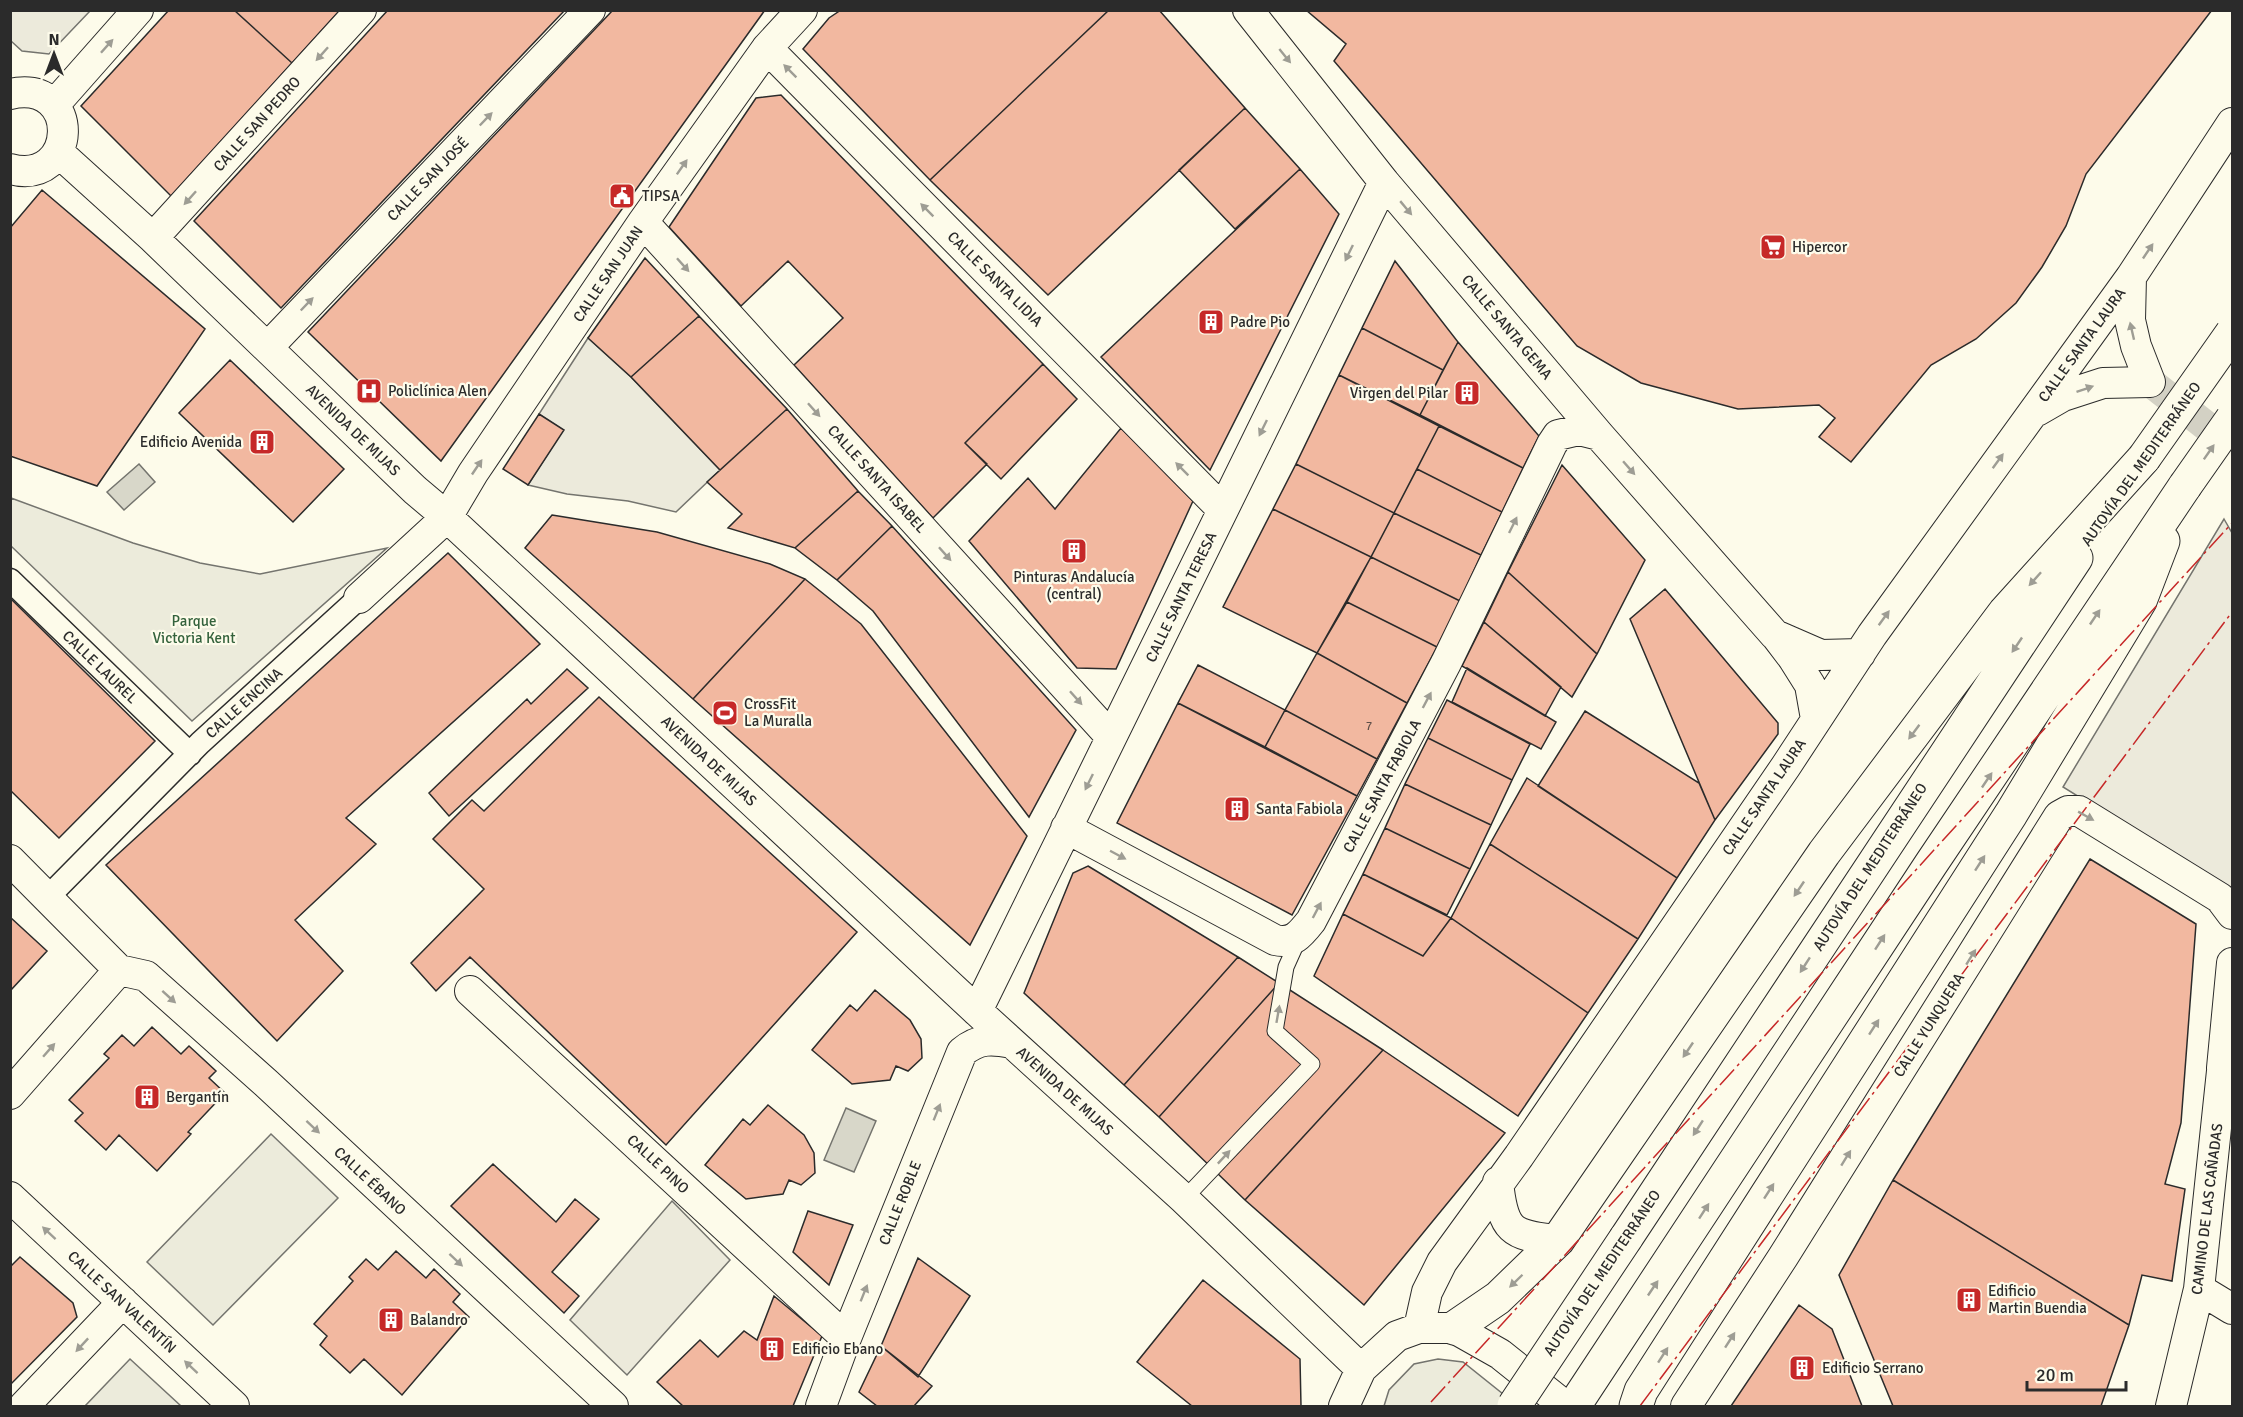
<svg xmlns="http://www.w3.org/2000/svg" width="2243" height="1417" font-family="Signika,sans-serif">
<style>
.green{fill:#ecebdb;stroke:#74746e;stroke-width:1.5}
.parking{fill:#eceadb;stroke:#74746e;stroke-width:1.5}
.water{fill:#d8d7c9;stroke:#74746e;stroke-width:1.5}
.building{fill:#f2b8a0;stroke:#2b2b2b;stroke-width:1.5}
.lines{fill:none;stroke-linecap:round;stroke-linejoin:round}
.minor-tunnel{stroke:#d3d1c4;stroke-width:30;stroke-dasharray:30 15;stroke-linecap:butt}
.service-casing{stroke:#2b2b2b;stroke-width:17}
.pedestrian-casing{stroke:#2b2b2b;stroke-width:25}
.minor-casing{stroke:#2b2b2b;stroke-width:32}
.motorway-casing{stroke:#2b2b2b;stroke-width:35}
.service{stroke:#fdfbea;stroke-width:15}
.pedestrian{stroke:#fdfbea;stroke-width:22}
.minor{stroke:#fdfbea;stroke-width:30}
.motorway{stroke:#fdfbea;stroke-width:33}
.motorway-bridge-casing{stroke:#2b2b2b;stroke-width:35;stroke-linecap:butt}
.motorway-bridge{stroke:#fdfbea;stroke-width:33}
.power{stroke:#c62828;stroke-width:1.5;stroke-dasharray:21 4.5 3 4.5;stroke-linecap:butt}
.oneway{fill:#9e9d94}
.labels{text-anchor:middle;stroke-width:4.5;stroke-linejoin:round;paint-order:stroke}
.number-label{font-size:12px;fill:#5d4e48}
.street-label{font-size:15px;fill:#2b2b2b;stroke:#fdfbea}
.poi-label{font-size:15px;fill:#2b2b2b;stroke:#fdfbea;text-anchor:start}
.park-label{font-size:15px;fill:#34623c;stroke:#fdfbea}
</style>
<rect width="100%" height="100%" fill="#fdfbea"/>
<path class="green" d="M11,498L133,543L200,563L260,574L387,548L192,721L11,546Z
M271,1134L338,1198L213,1325L147,1262Z
M130,1359L181,1406H85Z
M1438,1359L1463,1362L1518,1406H1384L1389,1390L1414,1364Z"/>
<path class="parking" d="M10,11L11,10L90,11L49,54L22,51L11,41Z
M588,338L631,377L720,470L676,512L628,501L567,494L528,485L563,430L539,414Z
M2224,519L2232,533V892L2063,787Z
M672,1201L730,1260L627,1375L570,1320Z"/>
<path class="water" d="M139,464L155,482L124,510L107,492Z
M846,1108L876,1121L854,1172L824,1160Z"/>
<path class="building" d="M169,10H234L292,63L171,196L81,106Z
M234,10H340L292,63Z
M565,10L281,308L194,221L388,10Z
M613,10H765L441,461L308,332Z
M841,10H1109L930,180L803,49L829,18Z
M1109,10H1159L1245,108L1048,295L930,180Z
M1306,10H2212L2086,174L2066,226L2042,267L2016,303L1976,339L1931,365L1851,462L1819,437L1835,418L1819,405L1738,409L1641,383L1577,346L1334,61L1346,44Z
M781,95L1043,364L965,443L987,464L933,518L794,365L843,318L788,261L741,306L669,227L756,98Z
M1245,108L1300,169L1235,229L1179,170Z
M1300,169L1339,214L1210,470L1101,357Z
M42,190L205,329L97,486L10,456V228Z
M645,258L699,316L631,377L588,338Z
M1395,261L1458,342L1443,370L1362,328Z
M699,316L787,409L720,470L631,377Z
M1362,328L1443,370L1420,415L1339,375Z
M1458,342L1539,436L1523,468L1420,415Z
M230,360L344,469L293,522L179,413Z
M1043,364L1077,399L1001,479L965,443Z
M1339,375L1439,426L1394,513L1296,464Z
M787,409L858,491L795,548L728,528L742,514L707,482Z
M539,414L564,430L528,485L503,469Z
M1439,426L1523,468L1502,512L1417,469Z
M1121,428L1193,501L1116,669L1077,668L969,541L1028,478L1055,509Z
M1296,464L1394,513L1371,557L1273,509Z
M1562,465L1645,560L1597,654L1508,572Z
M1417,469L1502,512L1481,555L1394,513Z
M858,491L892,526L837,580L795,548Z
M1273,509L1371,557L1317,653L1223,607Z
M1394,513L1481,555L1460,601L1371,557Z
M552,515L657,532L770,564L805,579L693,699L525,548Z
M892,526L1076,730L1029,817L873,611L837,580Z
M448,553L540,644L346,818L376,844L295,920L343,971L277,1041L106,865Z
M1371,557L1460,601L1437,647L1347,602Z
M1508,572L1597,654L1572,697L1484,622Z
M805,579L861,624L1027,836L970,945L693,699Z
M1665,589L1778,723V734L1715,820L1630,619Z
M10,598L155,741L59,838L10,790Z
M1347,602L1437,647L1407,703L1317,653Z
M1484,622L1561,687L1545,716L1462,666Z
M1317,653L1407,703L1377,759L1285,710Z
M1198,665L1285,710L1265,747L1178,703Z
M1467,668L1556,722L1541,749L1452,702Z
M567,669L588,688L449,816L429,793L527,699L531,704Z
M599,697L857,932L666,1145L470,957L436,991L411,963L484,889L433,839L472,800L484,811Z
M1447,700L1530,744L1512,780L1428,738Z
M1178,703L1357,796L1292,915L1117,823Z
M1285,710L1377,759L1357,796L1265,747Z
M1585,711L1699,783L1715,820L1677,878L1538,786Z
M1428,738L1512,780L1491,825L1405,784Z
M1527,778L1677,878L1638,939L1490,844Z
M1405,784L1491,825L1470,869L1385,828Z
M1385,828L1470,869L1447,915L1363,874Z
M1490,844L1638,939L1588,1013L1451,918Z
M2090,859L2196,924L2181,1123L2165,1184L2185,1189L2172,1281L2142,1275L2129,1325L1893,1180Z
M1088,866L1238,957L1124,1085L1024,993L1073,873Z
M1363,874L1451,918L1423,956L1343,914Z
M1343,914L1423,956L1451,918L1588,1013L1518,1116L1314,976Z
M10,917L47,951L10,991Z
M1238,957L1279,983L1159,1117L1124,1085Z
M1279,983L1383,1050L1245,1200L1159,1117Z
M875,990L910,1020L921,1039L922,1058L908,1071L896,1066L890,1080L852,1084L812,1050L850,1005L857,1011Z
M152,1027L181,1054L189,1046L216,1071L209,1078L225,1093L188,1132L191,1134L157,1171L119,1135L106,1150L75,1121L83,1113L69,1100L109,1058L104,1054L122,1035L134,1046Z
M1383,1050L1505,1133L1364,1305L1245,1200Z
M768,1105L804,1135L814,1153L815,1173L801,1185L789,1180L783,1194L746,1199L705,1165L743,1119L750,1125Z
M493,1164L556,1222L575,1199L599,1219L552,1272L579,1296L564,1313L451,1206Z
M1893,1180L2129,1325L2101,1406H1893L1839,1275Z
M808,1211L853,1225L829,1285L793,1252Z
M396,1251L426,1278L434,1269L460,1294L453,1302L469,1317L402,1395L364,1359L350,1373L320,1345L327,1336L314,1324L353,1281L349,1277L366,1259L378,1270Z
M20,1257L73,1303L77,1317L10,1385V1267Z
M918,1258L970,1296L918,1377L881,1346Z
M1203,1280L1300,1359L1301,1406H1192L1137,1362Z
M774,1296L822,1336L793,1406H683L657,1382L700,1340L718,1357L744,1331L757,1340Z
M1799,1305L1832,1329L1862,1406H1731Z
M881,1346L932,1386L914,1406H877L859,1392Z"/>
<g class="lines">
<path class="minor-tunnel" d="M2150,382L2232,446"/>
<g class="service-casing">
<path id="service" d="M1184,1199L1312,1064L1275,1031L1286,967L1299,938"/>
</g>
<g class="pedestrian-casing">
<path id="pedestrian" d="M10,580L190,754
M48,897L200,743L359,598"/>
</g>
<g class="minor-casing">
<path id="minor" d="M1248,10L1384,182L1599,435L1775,635L1821,655L1860,654
M767,48L1223,510
M10,94C83,78 78,187 10,169
M54,105L138,10
M58,152L153,238L415,490L447,517L977,1011L1184,1199L1361,1369
M643,222L1111,737
M153,238L361,10
M268,347L590,10
M2037,411L2063,396L2103,383L2150,382L2136,346L2130,320L2131,277
M359,598L447,517L473,473L643,222L767,48L802,10
M1777,637L1793,658L1810,685L1816,719
M1066,828L1275,940C1293,944 1300,935 1311,921L1446,663L1552,444L1558,435L1579,430L1599,435
M10,860L119,970
M119,970L146,976L266,1083L613,1406
M470,991L846,1338
M977,1011L1384,182
M2222,1068L2232,963
M10,1094L119,970
M1498,1182C1503,1230 1510,1236 1558,1240
M10,1197L234,1406
M2199,1289L2232,1309
M1419,1328L1427,1292L1442,1262L1519,1156L1786,766L1872,635L2131,277L2232,123
M24,1406L123,1302
M821,1406L846,1338L962,1052C979,1038 992,1039 1012,1043
M1344,1406L1361,1369L1397,1336L1419,1328H1454L1500,1354L1565,1406
M1686,1406L1783,1257L2059,816L2068,811H2079L2220,898L2232,914
M2171,1406L2199,1289L2222,1071L2232,1046"/>
</g>
<g class="motorway-casing">
<path id="motorway" d="M1626,1238L2076,558
M1454,1328L1498,1298L1558,1240L1824,853L2005,612L2144,458
M1574,1406L1931,864L2185,486
M1636,1406L1641,1391L2011,814L2140,601L2163,541"/>
</g>
<use href="#service" class="service"/>
<use href="#pedestrian" class="pedestrian"/>
<use href="#minor" class="minor"/>
<use href="#motorway" class="motorway"/>
<g class="motorway-bridge-casing">
<path id="motorway-bridge" d="M2144,458L2232,333
M2185,486L2232,419
M1514,1406L1626,1238"/>
</g>
<use href="#motorway-bridge" class="motorway-bridge"/>
<path class="power" d="M1431,1402L2232,523
M1640,1406L2232,612"/>
</g>
<defs><path id="oneway-solid" d="M-6-.8H1V-3.2L6.5 0L1 3.2V.8H-6Z" transform="scale(1.5)"/></defs>
<g class="oneway">
<use href="#oneway-solid" transform="translate(107 46) rotate(-48)"/>
<use href="#oneway-solid" transform="translate(322 54) rotate(132)"/>
<use href="#oneway-solid" transform="translate(1285 56) rotate(51)"/>
<use href="#oneway-solid" transform="translate(790 71) rotate(-135)"/>
<use href="#oneway-solid" transform="translate(486 119) rotate(-46)"/>
<use href="#oneway-solid" transform="translate(682 167) rotate(-55)"/>
<use href="#oneway-solid" transform="translate(190 198) rotate(132)"/>
<use href="#oneway-solid" transform="translate(1406 208) rotate(50)"/>
<use href="#oneway-solid" transform="translate(927 210) rotate(-135)"/>
<use href="#oneway-solid" transform="translate(2148 251) rotate(-56)"/>
<use href="#oneway-solid" transform="translate(1349 253) rotate(116)"/>
<use href="#oneway-solid" transform="translate(683 265) rotate(48)"/>
<use href="#oneway-solid" transform="translate(307 304) rotate(-46)"/>
<use href="#oneway-solid" transform="translate(2132 331) rotate(-103)"/>
<use href="#oneway-solid" transform="translate(2085 389) rotate(-19)"/>
<use href="#oneway-solid" transform="translate(814 410) rotate(48)"/>
<use href="#oneway-solid" transform="translate(1263 428) rotate(116)"/>
<use href="#oneway-solid" transform="translate(2209 452) rotate(-55)"/>
<use href="#oneway-solid" transform="translate(1998 461) rotate(-54)"/>
<use href="#oneway-solid" transform="translate(477 467) rotate(-56)"/>
<use href="#oneway-solid" transform="translate(1629 468) rotate(49)"/>
<use href="#oneway-solid" transform="translate(1182 469) rotate(-135)"/>
<use href="#oneway-solid" transform="translate(1513 525) rotate(-64)"/>
<use href="#oneway-solid" transform="translate(945 554) rotate(48)"/>
<use href="#oneway-solid" transform="translate(2035 579) rotate(132)"/>
<use href="#oneway-solid" transform="translate(2095 617) rotate(-56)"/>
<use href="#oneway-solid" transform="translate(1884 618) rotate(-54)"/>
<use href="#oneway-solid" transform="translate(2017 645) rotate(124)"/>
<use href="#oneway-solid" transform="translate(1076 698) rotate(48)"/>
<use href="#oneway-solid" transform="translate(1427 700) rotate(-62)"/>
<use href="#oneway-solid" transform="translate(1914 732) rotate(127)"/>
<use href="#oneway-solid" transform="translate(1987 780) rotate(-56)"/>
<use href="#oneway-solid" transform="translate(1089 782) rotate(116)"/>
<use href="#oneway-solid" transform="translate(2086 816) rotate(29)"/>
<use href="#oneway-solid" transform="translate(1118 855) rotate(28)"/>
<use href="#oneway-solid" transform="translate(1980 863) rotate(-57)"/>
<use href="#oneway-solid" transform="translate(1799 889) rotate(124)"/>
<use href="#oneway-solid" transform="translate(1317 910) rotate(-62)"/>
<use href="#oneway-solid" transform="translate(1880 942) rotate(-57)"/>
<use href="#oneway-solid" transform="translate(1971 957) rotate(-58)"/>
<use href="#oneway-solid" transform="translate(1805 965) rotate(123)"/>
<use href="#oneway-solid" transform="translate(169 997) rotate(42)"/>
<use href="#oneway-solid" transform="translate(1278 1014) rotate(-80)"/>
<use href="#oneway-solid" transform="translate(1874 1027) rotate(-57)"/>
<use href="#oneway-solid" transform="translate(49 1050) rotate(-49)"/>
<use href="#oneway-solid" transform="translate(1688 1050) rotate(124)"/>
<use href="#oneway-solid" transform="translate(937 1112) rotate(-68)"/>
<use href="#oneway-solid" transform="translate(313 1127) rotate(43)"/>
<use href="#oneway-solid" transform="translate(1698 1128) rotate(123)"/>
<use href="#oneway-solid" transform="translate(1224 1157) rotate(-47)"/>
<use href="#oneway-solid" transform="translate(1846 1158) rotate(-58)"/>
<use href="#oneway-solid" transform="translate(1769 1191) rotate(-57)"/>
<use href="#oneway-solid" transform="translate(1704 1211) rotate(-57)"/>
<use href="#oneway-solid" transform="translate(49 1233) rotate(-137)"/>
<use href="#oneway-solid" transform="translate(456 1260) rotate(43)"/>
<use href="#oneway-solid" transform="translate(1516 1281) rotate(136)"/>
<use href="#oneway-solid" transform="translate(1653 1288) rotate(-56)"/>
<use href="#oneway-solid" transform="translate(864 1293) rotate(-68)"/>
<use href="#oneway-solid" transform="translate(1730 1340) rotate(-57)"/>
<use href="#oneway-solid" transform="translate(82 1345) rotate(133)"/>
<use href="#oneway-solid" transform="translate(1663 1355) rotate(-57)"/>
<use href="#oneway-solid" transform="translate(191 1367) rotate(-137)"/>
</g>
<defs>
<g id="civic-square" transform="scale(1.35)"><rect x="-9" y="-9" width="18" height="18" rx="4" fill="#c62828" stroke="#fdfbea"/><path d="M-.6-6.5H3V-4.5H.6V-3L4-1V1h2V6H-6V1h2V-1L-.6-3ZM-1.2 2.5V6h2.4V2.5Z" fill="#fff"/></g>
<g id="supermarket-square" transform="scale(1.35)"><rect x="-9" y="-9" width="18" height="18" rx="4" fill="#c62828" stroke="#fdfbea"/><path d="M-6-5.5h2.5l.6 2H6L4.5 2H-2.5L-4.4-4H-6ZM-1.5 3.2a1.3 1.3 0 1 0 .1 0ZM3 3.2a1.3 1.3 0 1 0 .1 0Z" fill="#fff"/></g>
<g id="building-square" transform="scale(1.35)"><rect x="-9" y="-9" width="18" height="18" rx="4" fill="#c62828" stroke="#fdfbea"/><path d="M-4-6H4V6H1V3H-1V6H-4ZM-2.5-4.3h1.7v1.8h-1.7ZM.8-4.3h1.7v1.8H.8ZM-2.5-1h1.7V.8h-1.7ZM.8-1h1.7V.8H.8Z" fill="#fff"/></g>
<g id="hospital-square" transform="scale(1.35)"><rect x="-9" y="-9" width="18" height="18" rx="4" fill="#c62828" stroke="#fdfbea"/><path d="M-5-5h3v3.5h4V-5h3V5h-3V1.5h-4V5h-3Z" fill="#fff"/></g>
<g id="stadium-square" transform="scale(1.35)"><rect x="-9" y="-9" width="18" height="18" rx="4" fill="#c62828" stroke="#fdfbea"/><path d="M0-5a6.5 5 0 1 0 0 10a6.5 5 0 1 0 0-10ZM-3.5-1.8h7v3.6h-7Z" fill="#fff"/></g>
</defs>
<g fill-rule="evenodd">
<use href="#civic-square" x="622" y="196"/>
<use href="#supermarket-square" x="1773" y="247"/>
<use href="#building-square" x="1211" y="322"/>
<use href="#hospital-square" x="369" y="391"/>
<use href="#building-square" x="1467" y="393"/>
<use href="#building-square" x="262" y="442"/>
<use href="#building-square" x="1074" y="551"/>
<use href="#stadium-square" x="725" y="713"/>
<use href="#building-square" x="1237" y="809"/>
<use href="#building-square" x="147" y="1097"/>
<use href="#building-square" x="1969" y="1300"/>
<use href="#building-square" x="391" y="1320"/>
<use href="#building-square" x="772" y="1349"/>
<use href="#building-square" x="1802" y="1368"/>
</g>
<g class="labels">
<g class="number-label">
<text x="1369" y="730">7</text>
</g>
<g class="street-label">
<text transform="translate(257 124) rotate(-48)" y="5">CALLE SAN PEDRO</text>
<text transform="translate(428 179) rotate(-46)" y="5">CALLE SAN JOSÉ</text>
<text transform="translate(608 274) rotate(-56)" y="5">CALLE SAN JUAN</text>
<text transform="translate(995 279) rotate(45)" y="5">CALLE SANTA LIDIA</text>
<text transform="translate(1507 327) rotate(50)" y="5">CALLE SANTA GEMA</text>
<text transform="translate(2082 345) rotate(-54)" y="5">CALLE SANTA LAURA</text>
<text transform="translate(353 430) rotate(44)" y="5">AVENIDA DE MIJAS</text>
<text transform="translate(2141 464) rotate(-55)" y="5">AUTOVÍA DEL MEDITERRÁNEO</text>
<text transform="translate(877 479) rotate(48)" y="5">CALLE SANTA ISABEL</text>
<text transform="translate(1181 597) rotate(-64)" y="5">CALLE SANTA TERESA</text>
<text transform="translate(100 667) rotate(44)" y="5">CALLE LAUREL</text>
<text transform="translate(244 703) rotate(-42)" y="5">CALLE ENCINA</text>
<text transform="translate(709 761) rotate(43)" y="5">AVENIDA DE MIJAS</text>
<text transform="translate(1382 786) rotate(-62)" y="5">CALLE SANTA FABIOLA</text>
<text transform="translate(1764 797) rotate(-56)" y="5">CALLE SANTA LAURA</text>
<text transform="translate(1870 867) rotate(-57)" y="5">AUTOVÍA DEL MEDITERRÁNEO</text>
<text transform="translate(1929 1025) rotate(-58)" y="5">CALLE YUNQUERA</text>
<text transform="translate(1065 1091) rotate(42)" y="5">AVENIDA DE MIJAS</text>
<text transform="translate(658 1164) rotate(43)" y="5">CALLE PINO</text>
<text transform="translate(370 1181) rotate(43)" y="5">CALLE ÉBANO</text>
<text transform="translate(900 1203) rotate(-68)" y="5">CALLE ROBLE</text>
<text transform="translate(2207 1209) rotate(-83)" y="5">CAMINO DE LAS CAÑADAS</text>
<text transform="translate(1602 1273) rotate(-56)" y="5">AUTOVÍA DEL MEDITERRÁNEO</text>
<text transform="translate(122 1302) rotate(43)" y="5">CALLE SAN VALENTÍN</text>
</g>
<g class="poi-label">
<text x="642" y="201">TIPSA</text>
<text x="1792" y="252">Hipercor</text>
<text x="1230" y="327">Padre Pio</text>
<text x="388" y="396">Policlínica Alen</text>
<text x="1448" y="398" text-anchor="end">Virgen del Pilar</text>
<text x="242" y="447" text-anchor="end">Edificio Avenida</text>
<text x="1074" y="582" text-anchor="middle">Pinturas Andalucía<tspan x="1074" dy="17">(central)</tspan></text>
<text x="744" y="709">CrossFit<tspan x="744" dy="17">La Muralla</tspan></text>
<text x="1256" y="814">Santa Fabiola</text>
<text x="166" y="1102">Bergantín</text>
<text x="1988" y="1296">Edificio<tspan x="1988" dy="17">Martin Buendia</tspan></text>
<text x="410" y="1325">Balandro</text>
<text x="792" y="1354">Edificio Ebano</text>
<text x="1822" y="1373">Edificio Serrano</text>
</g>
<g class="park-label">
<text x="194" y="626">Parque<tspan x="194" dy="17">Victoria Kent</tspan></text>
</g>
</g>
<rect width="2243" height="1417" fill="none" stroke="#2b2b2b" stroke-width="24"/>
<g transform="translate(54 54)" stroke="#fdfbea" stroke-width="4.5" paint-order="stroke">
<path d="M0-4.5L10 22L0 15L-10 22Z" fill="#2b2b2b"/>
<text y="-9" font-size="16" font-weight="bold" text-anchor="middle" fill="#2b2b2b">N</text>
</g>
<path d="M2027 1381v9h99v-9" fill="none" stroke="#2b2b2b" stroke-width="3"/>
<text x="2036" y="1381" font-size="18" fill="#2b2b2b" stroke="#fdfbea" stroke-width="4.5" paint-order="stroke">20 m</text>
</svg>
